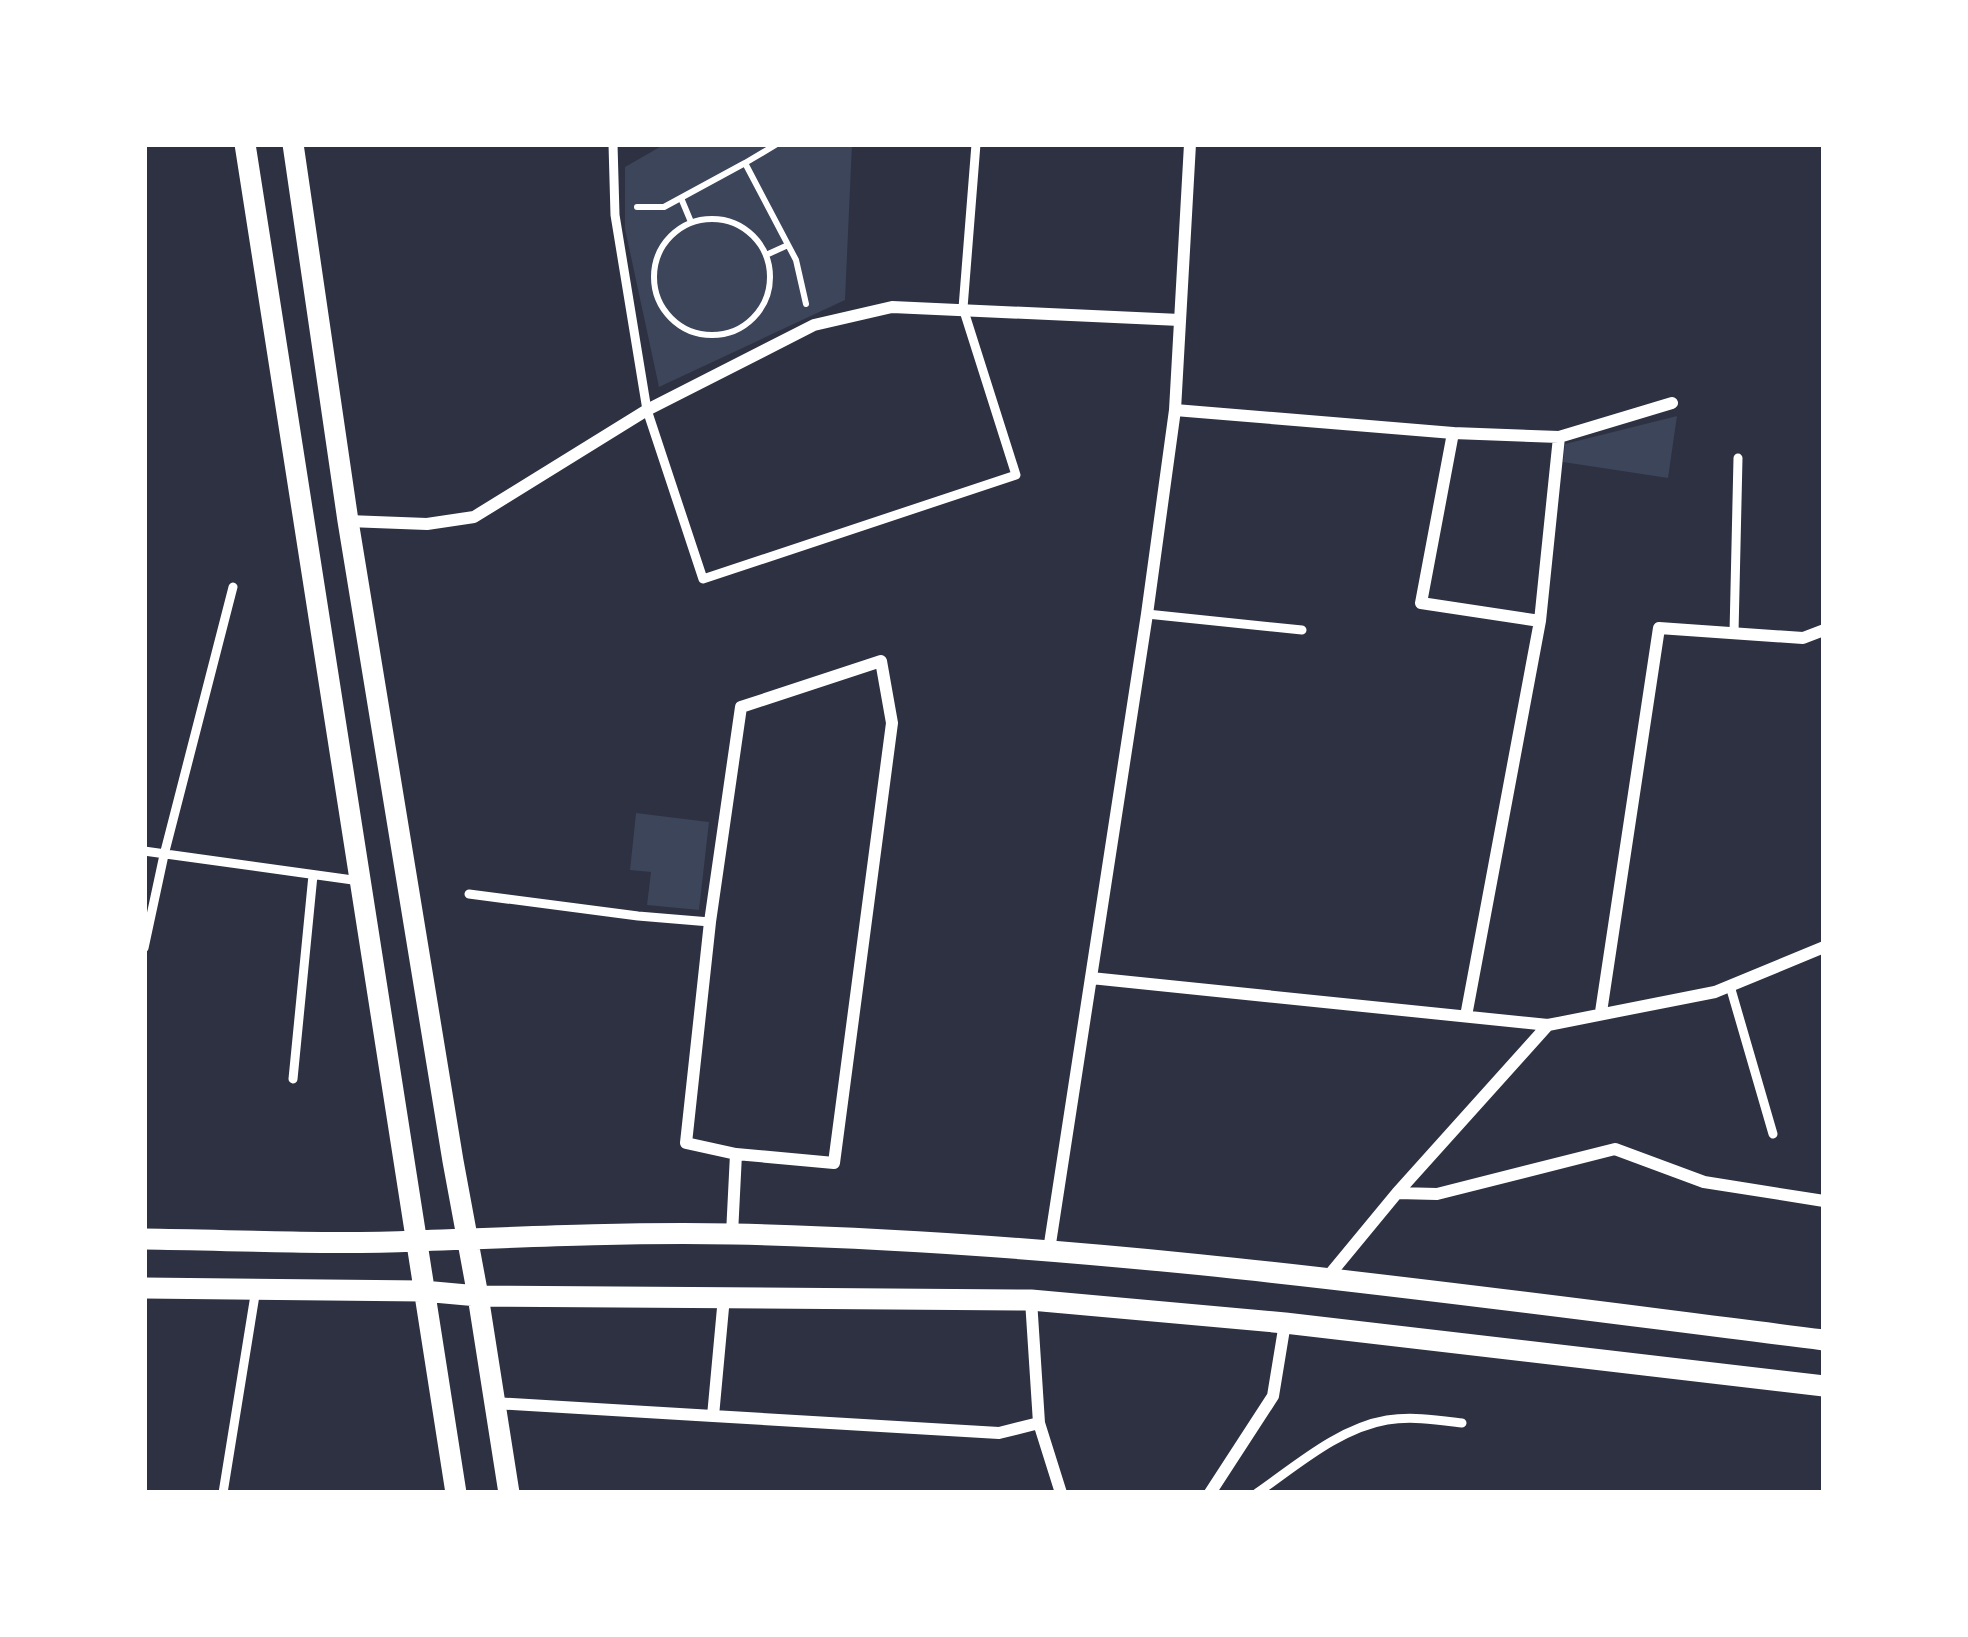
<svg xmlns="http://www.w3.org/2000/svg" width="1968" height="1637" font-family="Arial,sans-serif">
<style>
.green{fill:#3c4559}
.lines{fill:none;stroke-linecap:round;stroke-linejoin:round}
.path{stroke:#fff;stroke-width:6}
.service{stroke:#fff;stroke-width:9}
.minor{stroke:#fff;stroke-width:12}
.tertiary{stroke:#fff;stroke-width:21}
</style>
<rect width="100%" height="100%" fill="#2d3142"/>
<path class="green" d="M665,144H852L845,300L659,387L625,229V167Z
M1677,416L1668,478L1563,462L1565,444Z
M636,813L709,822L699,910L647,905L651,872L630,870Z"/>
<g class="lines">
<path class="path" d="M745,163L777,144
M681,198L691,222
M637,207H664L745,163L796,260L806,304
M654 277a58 58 0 1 1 116 0a58 58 0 1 1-116 0Z
M766,255L788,245"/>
<path class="service" d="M613,144L615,215L647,410L703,579L1016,475L963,308L976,144
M1147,614L1302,630
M1734,633L1738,458
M144,851L360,881
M469,894L638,916L710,922
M144,948L164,855L233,587
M1730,986L1773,1134
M293,1079L313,875
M223,1493L256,1289
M1257,1493C1296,1466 1339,1428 1387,1420C1412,1416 1438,1420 1462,1423"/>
<path class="minor" d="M1175,410L1453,433L1559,437L1672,403
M1453,433L1421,603L1540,621
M348,521L427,524L474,517L647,410L814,325L892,307L1180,320
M881,661L892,723L834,1163L736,1154L686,1143L710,922L741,707Z
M1091,978L1548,1025L1715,992L1824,947
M1601,1012L1659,628L1803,638L1824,630
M1466,1016L1540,621L1559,437
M1397,1193L1437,1194L1615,1149L1704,1182L1824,1201
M732,1234L736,1154
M1049,1250L1147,614L1175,410L1190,144
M1326,1279L1397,1193L1548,1025
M724,1297L713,1416L999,1433L1039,1423
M1031,1300L1039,1423L1061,1493
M494,1403L713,1416
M1210,1493L1273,1396L1285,1323"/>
<path class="tertiary" d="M245,144L456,1493
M293,144L348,521L453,1161L478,1296L509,1493
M144,1239C234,1240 326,1245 416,1241C521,1237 627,1232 733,1234C1099,1242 1462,1295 1824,1340
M144,1288L423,1291L478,1296L1031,1300L1285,1323L1824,1386"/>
</g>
<rect width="1968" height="1637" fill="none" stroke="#ffffff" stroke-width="294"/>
</svg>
